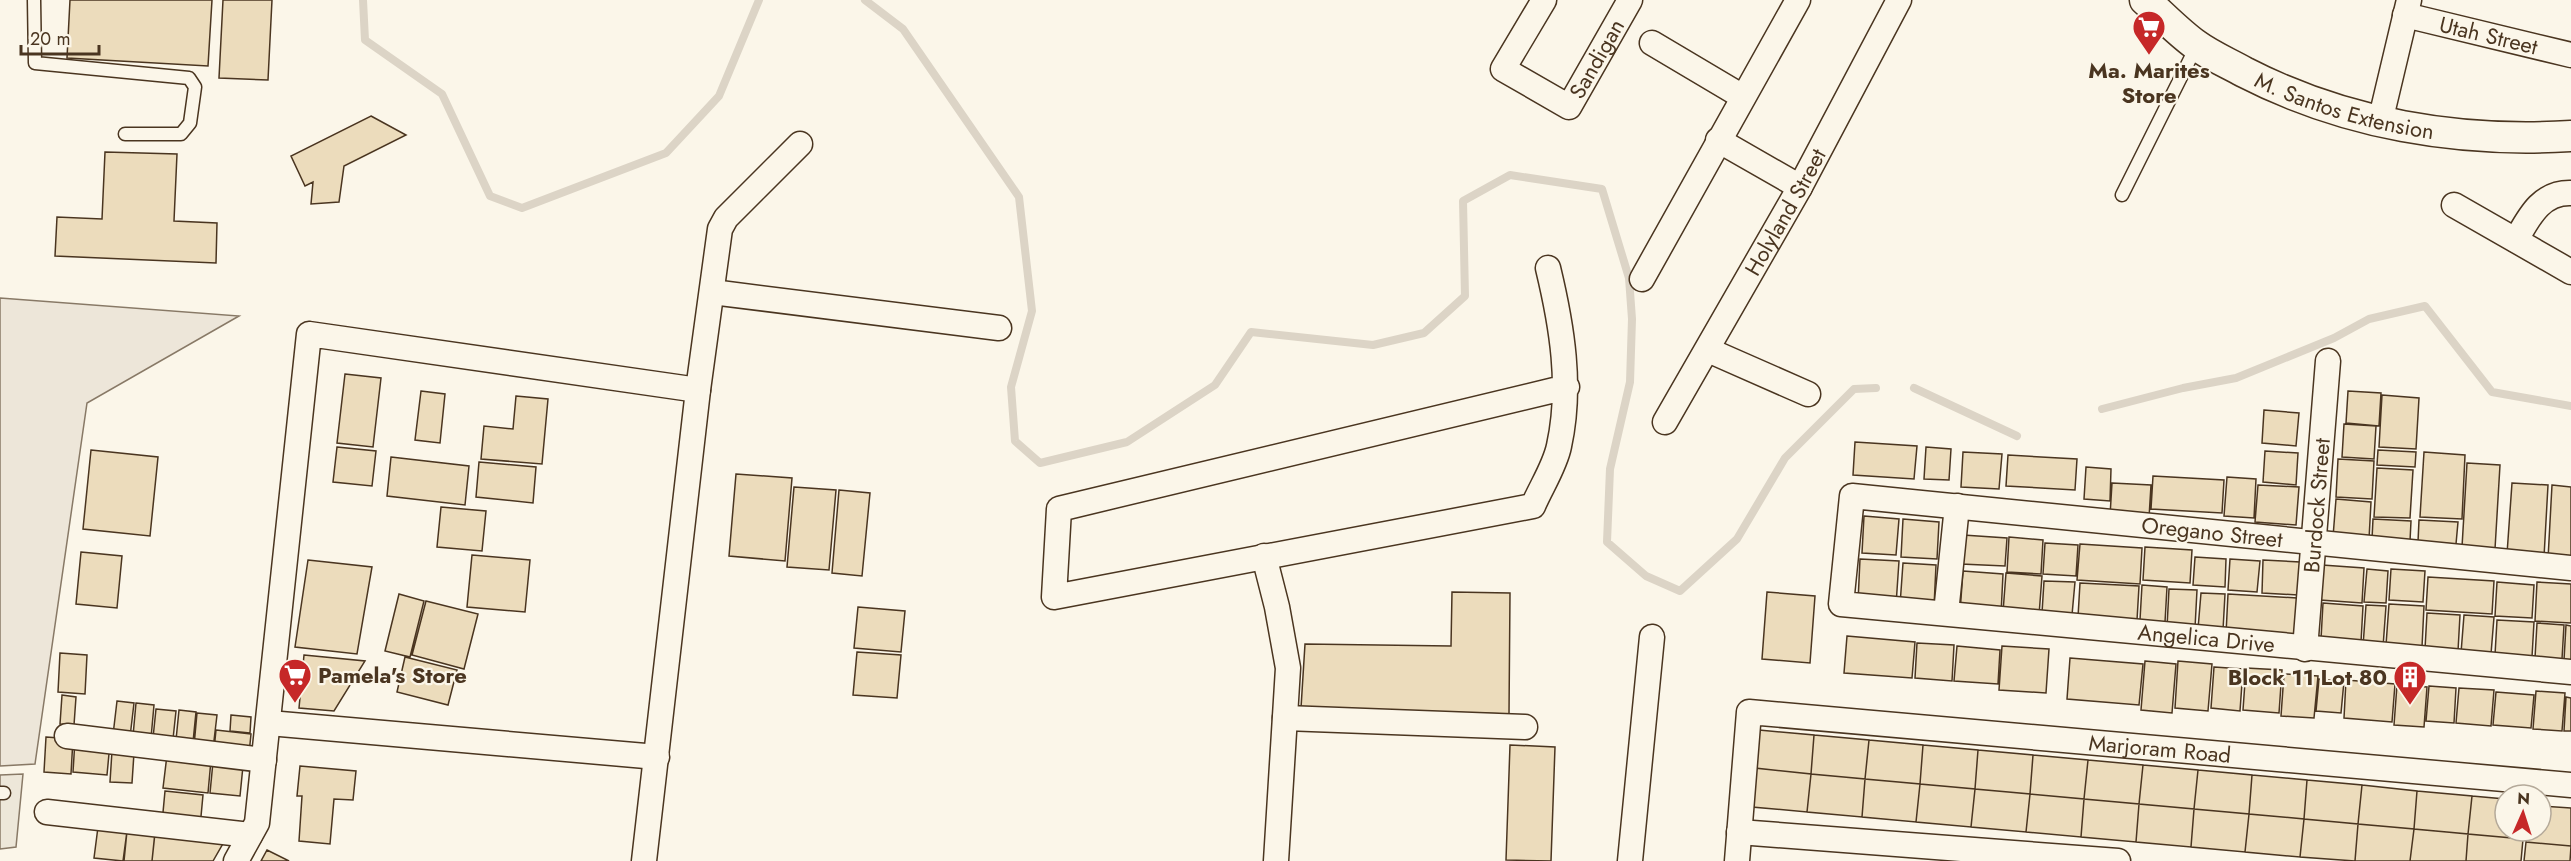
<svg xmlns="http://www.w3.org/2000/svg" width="2571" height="861" font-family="Jost,sans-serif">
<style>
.green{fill:#ede6d9;stroke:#887966;stroke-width:1.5}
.parking{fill:#ede7d9;stroke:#887966;stroke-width:1.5}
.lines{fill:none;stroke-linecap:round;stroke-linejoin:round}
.stream{stroke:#dcd4c6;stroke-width:8}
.building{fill:#ecdcbc;stroke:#4a3520;stroke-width:1.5}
.service-casing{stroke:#4a3520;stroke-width:15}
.minor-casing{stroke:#4a3520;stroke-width:27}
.tertiary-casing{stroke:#4a3520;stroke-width:33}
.service{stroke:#fbf6e9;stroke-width:12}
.minor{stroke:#fbf6e9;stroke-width:24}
.tertiary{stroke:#fbf6e9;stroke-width:30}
.labels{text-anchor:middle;stroke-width:4.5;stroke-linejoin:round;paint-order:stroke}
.street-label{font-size:22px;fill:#4a3520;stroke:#fbf6e9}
.poi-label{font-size:22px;font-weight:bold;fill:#4a3520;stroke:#fbf6e9}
</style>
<rect width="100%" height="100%" fill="#fbf6e9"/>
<path class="green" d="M0,298L239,316L87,403L35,764L0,766Z"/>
<path class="parking" d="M23,774L16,847L0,849V775Z"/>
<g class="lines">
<path class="stream" d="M363,0L365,40L442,94L490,196L522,208L666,153L719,96L759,0
M865,0L903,29L1019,197L1032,311L1011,387L1015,441L1040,463L1127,442L1215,385L1251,332L1373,345L1424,333L1465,296L1463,201L1510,175L1602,189L1629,278L1632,319L1630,382L1610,469L1607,542L1646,576L1680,591L1737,539L1785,458L1854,389L1876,388
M1914,388L2017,436
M2102,409L2183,388L2236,378L2334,338L2369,319L2425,306L2492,392L2571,406"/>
</g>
<path class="building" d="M70,0H212L208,66L67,58Z
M223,0H272L268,80L219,78Z
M371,116L406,135L344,166L339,202L311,204L313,182L305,186L291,156Z
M105,152L177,154L174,221L217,223L216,263L55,256L57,217L102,219Z
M345,374L381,378L373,447L337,443Z
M421,391L445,394L440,443L415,440Z
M2348,391L2381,393L2379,426L2346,423Z
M2382,395L2419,398L2416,449L2379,447Z
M516,396L548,399L542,464L481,459L484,426L513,429Z
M2264,410L2299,413L2296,446L2262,443Z
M2344,424L2376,426L2374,459L2342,457Z
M1855,442L1917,446L1914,479L1853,475Z
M337,447L376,451L372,486L333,482Z
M1926,447L1951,449L1949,480L1924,479Z
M91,450L158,457L150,536L83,529Z
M2378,450L2416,452L2415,467L2377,465Z
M2265,451L2298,453L2296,485L2263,482Z
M1963,452L2002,454L1999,489L1961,487Z
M2424,452L2465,455L2462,519L2420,517Z
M2008,455L2077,459L2075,490L2006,486Z
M391,457L469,466L465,505L387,496Z
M2338,459L2374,461L2372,499L2336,497Z
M479,462L536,467L533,503L476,497Z
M2467,463L2500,465L2495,549L2462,547Z
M2086,467L2111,469L2110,501L2084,499Z
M2377,468L2413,470L2410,518L2374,517Z
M736,474L792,478L785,561L729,556Z
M2153,476L2224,480L2222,513L2151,509Z
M2227,477L2256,479L2254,518L2224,516Z
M2112,483L2151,485L2149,518L2110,516Z
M2512,483L2548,485L2544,557L2507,554Z
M2258,485L2299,487L2296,525L2255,522Z
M2552,485L2571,487V560L2548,559Z
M794,487L836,490L829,570L787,567Z
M839,490L870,493L862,576L832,573Z
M2336,499L2371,502L2369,539L2333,537Z
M441,507L486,511L482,551L437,547Z
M1864,516L1899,519L1896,555L1862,553Z
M1903,519L1939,522L1937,559L1901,557Z
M2373,519L2411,521L2410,541L2372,539Z
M2419,520L2458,522L2456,544L2418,542Z
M1963,535L2007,538L2005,566L1961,564Z
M2009,537L2043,540L2041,574L2007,572Z
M2045,543L2078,545L2076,576L2043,574Z
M2080,544L2142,548L2140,584L2077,580Z
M2145,547L2192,550L2190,583L2143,580Z
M81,552L122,556L117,608L76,604Z
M472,555L530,560L525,612L467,607Z
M2195,557L2226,559L2225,587L2193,585Z
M1860,559L1899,561L1896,605L1858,602Z
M2230,559L2260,561L2257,592L2228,590Z
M308,560L372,567L357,654L295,647Z
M2263,560L2300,562L2298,595L2262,593Z
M1903,563L1936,565L1934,607L1900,605Z
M2322,565L2364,568L2362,603L2320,600Z
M2367,569L2388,571L2386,603L2364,602Z
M2391,569L2425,571L2423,602L2389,600Z
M1963,571L2003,574L2001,614L1960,612Z
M2006,573L2042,576L2039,615L2003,612Z
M2428,577L2494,581L2492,614L2426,610Z
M2044,581L2075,582L2072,615L2042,613Z
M2497,582L2534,585L2532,618L2495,616Z
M2537,582L2571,584V623L2535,621Z
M2080,583L2139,586L2137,620L2078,617Z
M2142,585L2167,587L2165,622L2140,620Z
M2169,589L2197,590L2195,628L2167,627Z
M1452,592L1510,593L1509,714L1301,708L1305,644L1451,646Z
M1767,592L1815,596L1810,663L1762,659Z
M2201,593L2225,594L2223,630L2198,629Z
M399,594L424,601L410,657L385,651Z
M2228,594L2297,598L2294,638L2226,634Z
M426,601L478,614L464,669L412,655Z
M2323,603L2363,606L2361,642L2321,639Z
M2389,604L2424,606L2422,647L2386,645Z
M2366,605L2386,606L2383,647L2363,646Z
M858,607L905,611L901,652L854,648Z
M2427,613L2460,615L2458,651L2425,649Z
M2464,615L2494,617L2491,654L2461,653Z
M2497,620L2534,622L2532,657L2495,655Z
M2537,623L2564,625L2562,659L2535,658Z
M2566,625L2571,626V660H2564Z
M1847,636L1915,642L1912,678L1844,673Z
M1917,643L1954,645L1952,681L1915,678Z
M1957,646L2000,650L1998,684L1954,681Z
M2002,646L2049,649L2046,693L1999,690Z
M857,652L901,655L897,698L853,695Z
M60,653L87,655L85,694L58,692Z
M304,655L365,661L334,711L299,708Z
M405,657L457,670L448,705L397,692Z
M2070,658L2143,664L2139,705L2067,699Z
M2145,661L2176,664L2172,713L2141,710Z
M2178,661L2212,664L2208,711L2175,708Z
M2214,667L2243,669L2240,711L2211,708Z
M2246,668L2282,670L2279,713L2243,710Z
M2284,674L2318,676L2314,718L2281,716Z
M2319,679L2344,681L2341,713L2316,711Z
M2346,680L2395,684L2392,722L2344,718Z
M2397,685L2427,687L2424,727L2394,725Z
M2429,686L2456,688L2454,723L2426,721Z
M2459,688L2494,690L2491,726L2456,723Z
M2536,691L2565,693L2562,731L2533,729Z
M2496,692L2534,695L2531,728L2493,725Z
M62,695L76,697L74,725L60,724Z
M2566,697L2571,698V731H2564Z
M117,701L134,703L130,737L113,735Z
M136,703L154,705L151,738L133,736Z
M156,709L176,711L173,739L153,738Z
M179,710L196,712L193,742L176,740Z
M197,713L217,715L213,749L194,746Z
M231,715L251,717L250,733L230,731Z
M216,730L251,734L249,754L214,750Z
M1759,730L1814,735L1811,774L1755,768Z
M1814,735L1869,740L1865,779L1811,774Z
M46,737L73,739L71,774L44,772Z
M75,740L110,743L107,775L73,772Z
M1869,740L1923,745L1920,784L1865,779Z
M1510,745L1555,747L1551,861L1506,860Z
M1923,745L1978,750L1975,789L1920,784Z
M1978,750L2033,755L2030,794L1975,789Z
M112,751L134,753L132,783L110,782Z
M167,755L211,760L208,793L163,788Z
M2033,755L2088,760L2084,799L2030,794Z
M2088,760L2143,765L2139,804L2084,799Z
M213,762L243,766L240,796L210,793Z
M2143,765L2198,770L2194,809L2139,804Z
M300,766L356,771L353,800L334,799L330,844L299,841L302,796H297Z
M1755,768L1811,774L1807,812L1752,807Z
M2198,770L2252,775L2249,814L2194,809Z
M1811,774L1865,779L1862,817L1807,812Z
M2252,775L2307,780L2304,819L2249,814Z
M1865,779L1920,784L1916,822L1862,817Z
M2307,780L2362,785L2358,824L2304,819Z
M1920,784L1975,789L1971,827L1916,822Z
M2362,785L2417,791L2414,829L2358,824Z
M1975,789L2030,794L2026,832L1971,827Z
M165,791L203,795L200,827L162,823Z
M2417,791L2472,796L2468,834L2414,829Z
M2030,794L2084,799L2081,837L2026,832Z
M2472,796L2505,799V831H2524L2523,839L2468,834Z
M2084,799L2139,804L2136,842L2081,837Z
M2139,804L2194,809L2191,847L2136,842Z
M2541,806L2571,808V846L2526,842L2527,831H2541Z
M2194,809L2249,814L2245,852L2191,847Z
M2249,814L2304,819L2300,857L2245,852Z
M2304,819L2358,824L2355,861L2300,857Z
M2358,824L2414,829L2410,861H2355Z
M98,827L127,831L123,861L94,858Z
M2414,829L2468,834L2466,861H2410Z
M127,831L155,833L152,861H124Z
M155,832L225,840L213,861H152Z
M2468,834L2523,839L2521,861H2466Z
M2526,842L2571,846L2570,861H2524Z
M267,850L289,861H261Z"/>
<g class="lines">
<g class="service-casing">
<path id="service" d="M34,0L35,63L189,78L195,87L190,123L181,134H125
M2122,195L2196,47
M0,793H4"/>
</g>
<g class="minor-casing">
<g id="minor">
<path id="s1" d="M1544,0L1503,69L1569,107L1630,0"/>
<path id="s2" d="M2405,15L2571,55"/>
<path d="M1652,43L1743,97"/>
<path d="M2380,122L2409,0"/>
<path d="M1718,140L1800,187"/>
<path d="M2454,205L2571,272"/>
<path d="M2516,240C2529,217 2541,192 2571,193"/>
<path d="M1548,268C1562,326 1572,387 1559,446C1555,466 1541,487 1533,506L1054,597L1059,509L1567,387"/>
<path d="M1642,279L1798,0"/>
<path d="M712,292L999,328"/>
<path d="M1708,350L1808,394"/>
<path id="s3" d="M1665,422L1800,187L1899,0"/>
<path d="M1264,556L1277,607L1288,668L1276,861"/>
<path id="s4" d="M2571,568L1852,496L1841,604L2571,672"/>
<path d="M1946,613L1957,506"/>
<path id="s5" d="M2305,649L2328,361"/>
<path d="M1285,718L1525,727"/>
<path d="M269,723L657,757"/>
<path d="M67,736L264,760"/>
<path d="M47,812L250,835"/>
<path d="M1739,832L2118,861"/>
<path d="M236,861L257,823L309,334L698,390"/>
<path d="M644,861L698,390L720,229L726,218L800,144"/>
<path d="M1630,861L1652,637"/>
<path id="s6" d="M1737,861L1749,712L2571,785"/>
</g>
</g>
<g class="tertiary-casing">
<g id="tertiary">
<path id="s7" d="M2145,0C2162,15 2178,32 2196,45C2211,56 2228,63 2244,72C2345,124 2458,143 2571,136"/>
</g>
</g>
<use href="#service" class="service"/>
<use href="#minor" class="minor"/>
<use href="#tertiary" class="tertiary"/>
</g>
<defs>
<g id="supermarket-pin" transform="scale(1.725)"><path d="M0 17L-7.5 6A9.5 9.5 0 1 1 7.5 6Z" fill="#c62828" stroke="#fbf6e9"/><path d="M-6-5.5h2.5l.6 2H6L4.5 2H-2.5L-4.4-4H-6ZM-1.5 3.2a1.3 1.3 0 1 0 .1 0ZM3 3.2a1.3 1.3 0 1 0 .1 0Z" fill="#fff"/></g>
<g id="building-pin" transform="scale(1.725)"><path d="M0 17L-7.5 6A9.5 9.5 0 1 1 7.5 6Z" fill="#c62828" stroke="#fbf6e9"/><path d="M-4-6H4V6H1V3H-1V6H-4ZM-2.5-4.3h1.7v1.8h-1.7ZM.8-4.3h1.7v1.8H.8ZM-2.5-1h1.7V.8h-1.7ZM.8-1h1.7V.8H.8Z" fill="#fff"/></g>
</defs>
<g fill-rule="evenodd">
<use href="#supermarket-pin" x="2149" y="27"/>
<use href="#supermarket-pin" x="295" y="675"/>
<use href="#building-pin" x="2410" y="677"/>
</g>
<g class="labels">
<g class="street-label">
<text dy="8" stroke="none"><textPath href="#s2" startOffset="86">Utah Street</textPath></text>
<text dy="8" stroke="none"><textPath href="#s1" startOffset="212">Sandigan</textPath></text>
<text dy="8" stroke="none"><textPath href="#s7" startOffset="230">M. Santos Extension</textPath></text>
<text dy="8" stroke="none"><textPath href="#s3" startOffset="242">Holyland Street</textPath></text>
<text dy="8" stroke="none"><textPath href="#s5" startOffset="144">Burdock Street</textPath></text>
<text transform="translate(2212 532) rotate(6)" y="8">Oregano Street</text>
<text dy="8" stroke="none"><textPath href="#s4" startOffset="1198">Angelica Drive</textPath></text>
<text dy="8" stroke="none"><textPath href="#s6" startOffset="562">Marjoram Road</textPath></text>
</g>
<g class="poi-label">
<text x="2149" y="78">Ma. Marites<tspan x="2149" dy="25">Store</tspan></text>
<text x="318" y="683" text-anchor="start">Pamela's Store</text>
<text x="2387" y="685" text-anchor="end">Block 11 Lot 80</text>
</g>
</g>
<g transform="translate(2523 813) rotate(3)"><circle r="28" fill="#fbf6e9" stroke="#b4a999" stroke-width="1.5"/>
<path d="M0-4.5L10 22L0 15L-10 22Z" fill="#c62828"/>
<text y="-9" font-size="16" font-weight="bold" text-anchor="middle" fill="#4a3520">N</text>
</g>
<path d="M21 45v9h78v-9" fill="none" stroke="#4a3520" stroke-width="3"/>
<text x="30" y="45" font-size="18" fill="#4a3520" stroke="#fbf6e9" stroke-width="4.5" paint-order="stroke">20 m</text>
</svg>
